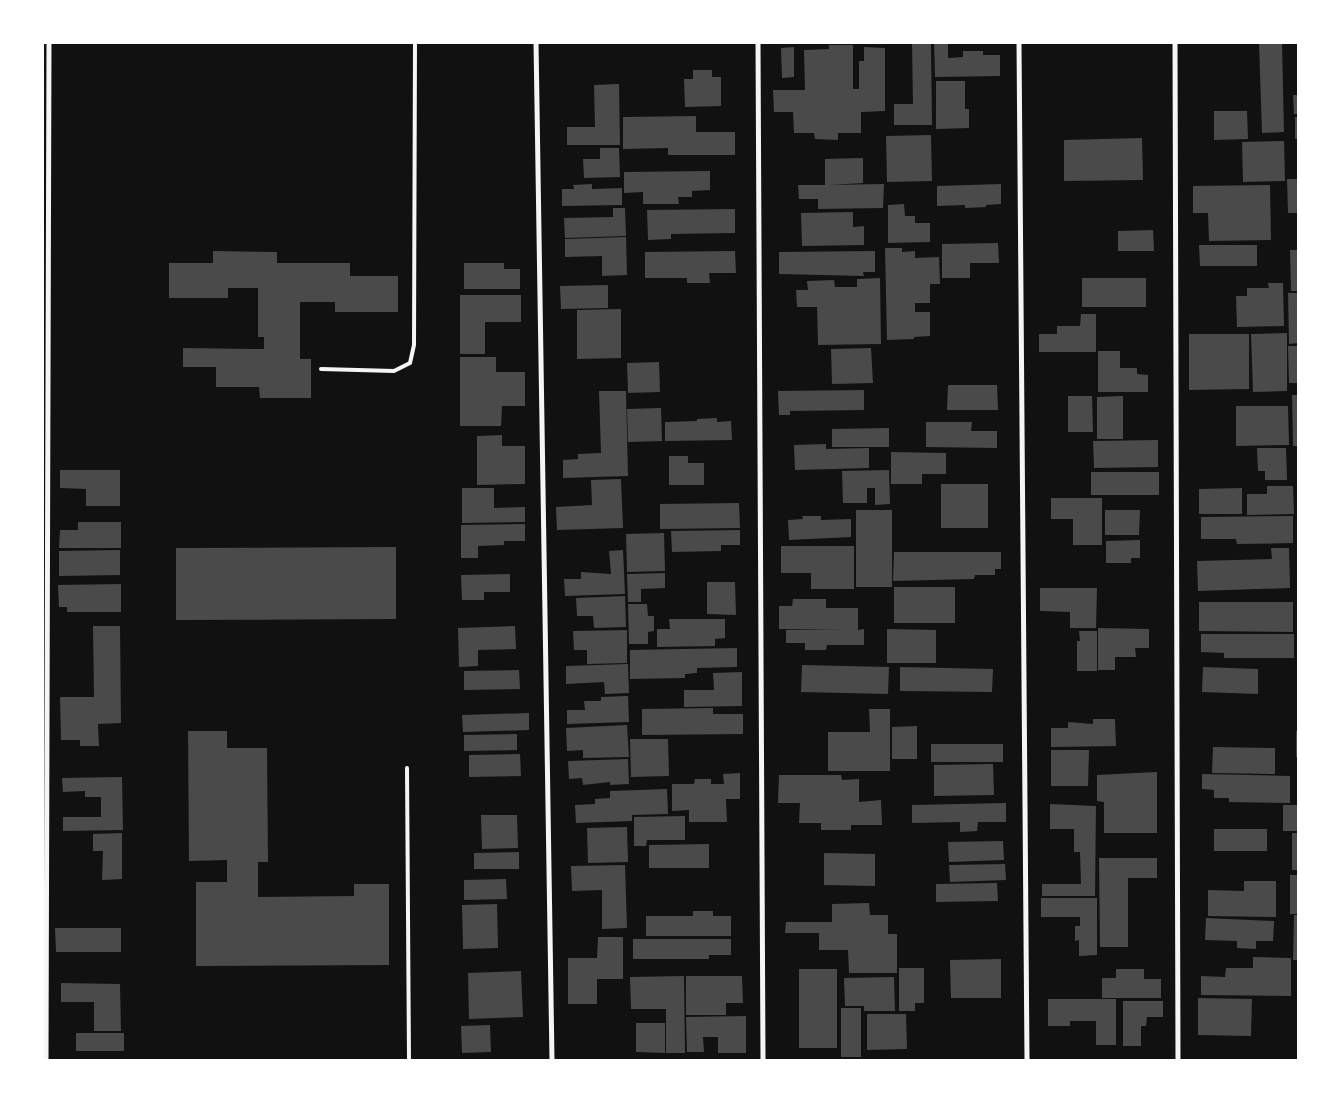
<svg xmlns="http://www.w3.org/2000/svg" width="1341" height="1103" font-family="'Golos Text',sans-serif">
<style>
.building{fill:#4a4a4a}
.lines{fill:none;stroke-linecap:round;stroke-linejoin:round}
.service{stroke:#f5f5f5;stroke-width:4}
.minor{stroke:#f5f5f5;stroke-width:5}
</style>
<rect width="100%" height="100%" fill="#111"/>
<path class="building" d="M934,42H948V58L963,57V51H983V55H1000V76L935,77Z
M1282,42L1284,132L1262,133L1259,43Z
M912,44H931L932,125H894V104H913Z
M829,45H853V89H859V61H864V47L885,48V111L861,112V133H838V140L815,139L814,133H794L793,112H774L773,90H805L804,50L829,49Z
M794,47V77L782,78L781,48Z
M693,70H712V77H721V106L685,107L684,79H693Z
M936,81H965V109H969V128L936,129Z
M619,84L620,145H567V127H595L594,85Z
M1293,95H1298V114H1294Z
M1214,111H1247L1248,139L1214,140Z
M696,116V132H735V155H668V148L623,149V117Z
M1295,117H1298V139H1295Z
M931,135L932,181L887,182L886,136Z
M1142,138L1143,180L1064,181V140Z
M1284,141L1285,181L1243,182L1242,142Z
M600,148H619L620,177L584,178L583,159H600Z
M863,158V183L829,185L884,184L883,208L818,209V199H799L798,185H825V159Z
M710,171V190L692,191V197H678L679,204H643V192L624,193V172Z
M1287,179H1298V213H1288Z
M592,184V189L622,188V205L562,206V189H574L573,185Z
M1001,184V204L986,205V207L965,208V205L937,206V186Z
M1270,185L1271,240L1209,241L1208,213H1193V186Z
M904,204L905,216H915V223H930V242L888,243V205Z
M613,208H625L626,236L565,238L564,218L613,217Z
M735,209V233L671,234V239L648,240L647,210Z
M853,212V227L864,226V245L802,246L801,213Z
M1153,230L1154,251H1118V231Z
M626,237L627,275L602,276V256L565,257V239Z
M998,243L999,263H970V278H942V244Z
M1199,245H1257V266H1200Z
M885,248H902V252L915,251V258L939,257L940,284H930V303H915V312H930V336L914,337V339L887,340Z
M1290,250H1298V291H1291Z
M213,251L277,252V263H350V276H398V312H335V302H300V359H311V398H260L259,387H216V367H183V348L264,349V337H258V288H228V298H169V263H213Z
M735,251L736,273H709L710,283H687V278H645V252Z
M875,251V272H863L864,276L779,274V252Z
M464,263H504V269H520V289H464Z
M880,278L881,344L818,345L817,307H797L796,290H808L807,281L834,280L835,287H857V279Z
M1082,278H1146V307H1082Z
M1268,283H1283L1284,326L1237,327L1236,296H1247V288H1269Z
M608,285V308L561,309L560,286Z
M1288,293H1298V343L1289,344Z
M460,295H521V322H485V354H460Z
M621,309V358L577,359V310Z
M1081,314H1096V352H1039V334H1057V326H1080Z
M1287,333V391L1253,392L1251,334Z
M1189,334H1249V389L1189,390Z
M1288,346H1298V383H1289Z
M871,348L873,383L832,384L831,349Z
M1098,351H1120V368H1137V374L1148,375V392H1098Z
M460,357H496V372H525V406H502L501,426H460Z
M659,362L660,392L628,393L627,363Z
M948,385H997L998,410H947Z
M864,390V410L790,411V415H779L778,391Z
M599,391H626L628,476L563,478V460L578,459V454L601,453Z
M1292,395H1298V446H1293Z
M1068,396H1092L1093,432H1068Z
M1123,396V439H1097V397Z
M1236,406H1288L1289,445L1236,446Z
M661,408L662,441L628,442L627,409Z
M717,418V422L731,421L732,440L665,441V422L697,421V419Z
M926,422H972L971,431H997V448L926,447Z
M889,428V447H832V429Z
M502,435V446H525V484L477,485V436Z
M1158,440V467L1094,468L1093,441Z
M826,444V449L869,448V468L795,470L794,445Z
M1257,448H1286L1287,480H1265V471H1258Z
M891,452L946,453V474H922V484H891Z
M669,456H688V463H704V485H669Z
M60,470H120V506H86V489L60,488Z
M889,470L890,504L875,505V488H867V503H843L842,471Z
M1091,472H1159V495H1091Z
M621,479L623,528L557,530L556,507L592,505L591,480Z
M941,484H988V528H941Z
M1267,486H1293L1294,514L1247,515V494H1267Z
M462,488H494V508L525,507V522L462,523Z
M1242,488V514H1199V489Z
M1051,498H1102V545H1073V519H1051Z
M739,503L740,528L660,529V504Z
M856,510H892V587H856Z
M1105,510H1140L1139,535H1105Z
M802,516H821V520L851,519V537L789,540L788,520L803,519Z
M1293,516V543L1237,544L1236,539H1201V517Z
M78,522H121V548H59L60,530H78Z
M525,524V541H504V545L478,546V558H461V525Z
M740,530V545H721V551L672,552L671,531Z
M664,533L665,571L627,572L626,534Z
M1140,540V558H1131V563H1106V541Z
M781,546H854V589H811V573H781Z
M396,547V619L176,620V548Z
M1271,548H1289L1290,588L1198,591L1197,561L1272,559Z
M120,550V575L59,576V551Z
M623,550L625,594L565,596L564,579H581V572L611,574L609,551Z
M894,552H1001V569H995V575H975L974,579L893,581Z
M665,573V588L641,589V602H628L627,574Z
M510,574V592H484V600H462L461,575Z
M707,582H735L736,615L707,614Z
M121,584V612H67V607H59L58,585Z
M894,587H955V623H894Z
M1040,588H1097L1096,628H1070V612L1040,611Z
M625,596L626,627L594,628L593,616H577L576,598Z
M793,599H826V608H858V630L864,629V645H827L826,650H805V643H786V630H842L779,629V606H792Z
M1199,602H1293V632L1199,631Z
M628,604H647L648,616H654V631L648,632V644H629Z
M669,619H725V638L715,639V646L657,647V629H670Z
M93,626H120L121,723L98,724L99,746H80V740H61L60,697H94Z
M515,626L516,649L478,650V666L459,667L458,628Z
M1098,628L1149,629V648H1135L1136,657H1115V670H1098Z
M887,629L936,630V663H887Z
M627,630V663L587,664V650H574L573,631Z
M1079,631H1097V671H1077V641H1080Z
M1201,634H1294V658H1224V653L1201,652Z
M737,648V667L697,668V673L685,674V678L630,679V650Z
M628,664L629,693L605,694L604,682L566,684V666Z
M802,665L889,667L888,694L801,692Z
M900,667L993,669L992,692L900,691Z
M1203,667L1258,669V694L1202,692Z
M519,670L520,689L464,690V671Z
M742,672V706L684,707V690H714L713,673Z
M628,696L629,722L567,724V710H585L584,701H601V697Z
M713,708V714H743V734L642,735V709Z
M869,709H890V771H828V732H870Z
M529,713V730L463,732L462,715Z
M1093,719H1115L1116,746L1051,747V728H1068V722L1093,724Z
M627,725L629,757L583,758V750L567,751L566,728Z
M917,726V759H892V727Z
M188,731H227V748H267L268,862H258V897L354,896V884H389V965L196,966V882H227V860L189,861Z
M1296,731H1298V757H1296Z
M517,734V750L464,751V735Z
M630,739H668L669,776L631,777Z
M931,744H1003V762H931Z
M1213,747L1275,748V774L1212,773Z
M1051,750H1089L1088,786H1051Z
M520,754L521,776L469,777V755Z
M628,759L629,784L610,785V782L583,785L582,778L569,779L568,761Z
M993,764L994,795L934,796V765Z
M1157,772V833H1104V802L1097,801V775Z
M740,773V799H726L727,822H689V810L672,811V784H694L695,779H711V784H724L723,774Z
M1202,774L1290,776V803L1229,802V798H1214V790L1202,789Z
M779,775H841L842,780L859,779V802L881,800L882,825H851V830H821V823H799L800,803H778Z
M122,777L123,830L63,831V817H101V797H85V791L63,792L62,778Z
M667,789L668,814L632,815V821L576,823L575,805L595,804V799L610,798V791Z
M1006,803V822H978L977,831L960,832V822L912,823V805Z
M1050,804L1096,806L1095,896H1042V884H1081L1080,852H1074V829H1050Z
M1283,805H1298V831H1283Z
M481,815H517L518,848L482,849Z
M685,816V840H647L646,846H634V817Z
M627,827L628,862L588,863L587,828Z
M1214,829H1267V851H1214Z
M122,833V879L102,880L103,851H93V834Z
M1292,833H1298V870H1292Z
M1003,841L1004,860L949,862L948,842Z
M709,844V868H649V845Z
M519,852V869H474V853Z
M824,853L875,854V886L824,885Z
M1099,858H1157V878H1128V947H1100Z
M1005,864L1006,880L950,882L949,865Z
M625,865L627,928L602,929V890L572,891L571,866Z
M1290,875H1298V914H1290Z
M506,879L507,899L464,900V880Z
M1244,881H1276V917L1208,916V890L1244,891Z
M997,883L998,901L936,902V884Z
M1041,898H1097V955L1079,956V940L1075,941V926H1080V917H1041Z
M869,903L870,915H888V934H897V973H849L848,950H819V933H785L786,922H832V904Z
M497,904L498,948L463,949L462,905Z
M693,911H713V916H731V936H646V916H693Z
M1294,915H1298V960H1293Z
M1206,918L1274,921L1273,941H1256V949L1237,948V941L1205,940Z
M55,928H121V952H56Z
M598,937H623V979H597V1004H568V958H597Z
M633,939H731V955H709V959H633Z
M1253,957L1291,958V996L1201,995V976L1225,977L1226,968H1253Z
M1001,959V998H951L950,960Z
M899,968H924V1003H915V1011H899Z
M799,969H837V1048H799Z
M1116,969H1144V979H1161V998H1102V978H1116Z
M521,971L523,1017L469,1019L468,973Z
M684,976L685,1053H666V1009H631L630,977Z
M686,976H742L743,1003H726V1015H686Z
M894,977L895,1011H864V1006H845L844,978Z
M61,983L120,984L121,1031H94V1002H61Z
M1198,998L1252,999L1251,1036L1198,1035Z
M1048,999H1116V1045H1096V1021H1070V1026H1048Z
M1123,1001H1163V1017H1147L1146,1026H1141V1046H1123Z
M841,1008H861V1057H841Z
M867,1014H906L907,1049L867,1050Z
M746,1016V1053H718V1037H703L704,1052H687L686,1017Z
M636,1023H665V1053L636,1052Z
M490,1025L491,1052L462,1053L461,1026Z
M76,1033H124V1051H76Z"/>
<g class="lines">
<path class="service" d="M321,369L394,371L410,363L414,345L415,42
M407,768L409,1060"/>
<path class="minor" d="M536,42L552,1060
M758,42L763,1060
M1019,42L1027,1060
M1175,42L1178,1060
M46,1060L49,42"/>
</g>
<rect width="1341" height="1103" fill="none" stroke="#ffffff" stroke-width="88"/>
</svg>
